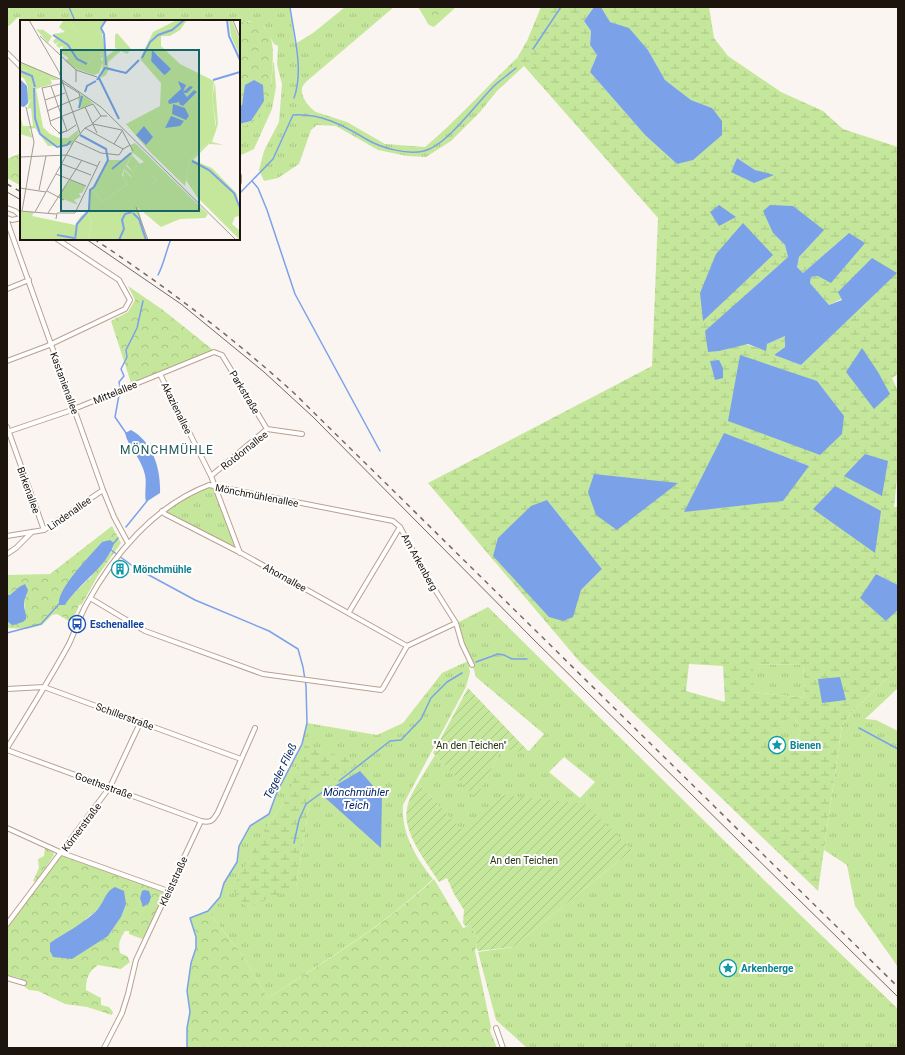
<svg xmlns="http://www.w3.org/2000/svg" width="905" height="1055" font-family="Roboto,sans-serif">
<style>
.grass{fill:url(#grass-tufts);fill-rule:evenodd}
.forest{fill:url(#forest-crowns);fill-rule:evenodd}
.wetland{fill:url(#wetland-marsh);fill-rule:evenodd}
.garden{fill:url(#garden-furrows)}
.water{fill:#7ba2e9}
.lines{fill:none;stroke-linecap:round;stroke-linejoin:round}
.stream{stroke:#7ba2e9;stroke-width:1.5}
.street-casing{stroke:#bba08e;stroke-width:6}
.street{stroke:#fff;stroke-width:4}
.tram{stroke:#736b65;stroke-width:1}
.rail{stroke:#736b65;stroke-width:1.5;stroke-dasharray:5 5;stroke-linecap:butt}
.labels{text-anchor:middle;stroke-width:4;stroke-linejoin:round;paint-order:stroke}
.street-label{font-size:10px;fill:#1d140d;stroke:#fff}
.culture-label{font-size:10px;font-weight:bold;fill:#0d838f;stroke:#fff;text-anchor:start}
.transit-label{font-size:10px;font-weight:bold;fill:#164399;stroke:#fff;text-anchor:start}
.park-label{font-size:10px;fill:#253211;stroke:#fff}
.water-label{font-size:11px;font-style:italic;fill:#052562;stroke:#fff}
.quarter-label{font-size:12px;letter-spacing:1px;fill:#205b59;stroke:#fff}
.inset-river{fill:none;stroke:#7ba2e9;stroke-width:2}
.inset-road{fill:none;stroke:#a29b96;stroke-width:1}
.view{fill:#166564;fill-opacity:0.15;stroke:#166564;stroke-width:2}
.inset-edge{fill:none;stroke:#1d140d;stroke-width:2}
</style>
<defs>
<pattern id="grass-tufts" width="24" height="20" patternUnits="userSpaceOnUse"><rect width="24" height="20" fill="#c5e79b"/><path d="M3 7l-1-3M5 7V3M7 7l1-3M15 17l-1-3M17 17v-4M19 17l1-3" fill="none" stroke="#a9c584"/></pattern>
<pattern id="forest-crowns" width="20" height="18" patternUnits="userSpaceOnUse"><rect width="20" height="18" fill="#c5e79b"/><path d="M2 6a3 3 0 1 1 6 0M12 15a3 3 0 1 1 6 0" fill="none" stroke="#a9c584"/></pattern>
<pattern id="wetland-marsh" width="20" height="14" patternUnits="userSpaceOnUse"><rect width="20" height="14" fill="#c5e79b"/><path d="M1 5h8M5 5V1M11 12h8M15 12V8" fill="none" stroke="#a9c584"/></pattern>
<pattern id="garden-furrows" width="10" height="10" patternUnits="userSpaceOnUse"><rect width="10" height="10" fill="#c5e79b"/><path d="M-1 1l2-2M0 10L10 0M9 11l2-2" fill="none" stroke="#a9c584"/></pattern>
</defs>
<rect width="100%" height="100%" fill="#fbf5f1"/>
<path class="grass" d="M7,7H290L295,44L313,33L345,7H394L307,81C305,83 302,86 302,89C300,96 310,109 316,112L347,122L385,144L425,147C458,119 486,87 517,58L524,66L497,91L480,112L451,141L426,157L407,156L378,150L336,126L317,125L311,130L299,164L278,178L264,181L259,170L264,151L279,122L282,84L277,65L278,46L274,44L265,28L249,21H22L18,17L9,26L7,24Z
M274,62L276,87L272,109L254,149L239,156V127L252,124L270,98L273,63Z
M209,485L215,487L240,553L163,510Z
M488,607L765,881L898,1009V1048H527L496,1020L478,952L513,947L632,850L464,833L418,783L435,755L476,797L501,750L529,751L544,734L476,677L471,660L457,623ZM564,757L595,782L580,798L549,772Z
M468,661L470,672L466,687L403,805C401,833 416,858 433,879C383,926 325,961 268,998L245,959L208,911L220,897L224,883L237,862L239,846L250,826L269,814L277,792L302,744L307,723L377,735L403,723L442,673ZM361,763L311,794L296,887L268,824L287,799Z
M753,664L803,665L805,698L753,692Z
M898,668V688L865,719L876,720L898,731V967L855,906L847,865L824,850L842,725L852,712Z
M787,718L795,719L801,732C794,739 789,751 781,755L770,744L771,737Z"/>
<path class="forest" d="M418,7H456L434,27L429,25Z
M239,21C276,21 274,44 272,73C271,81 272,91 270,98C267,107 257,116 252,124L239,127V124L251,121L246,85L242,105L239,106Z
M21,153V186L7,178V159Z
M128,286L163,310L213,350L131,383L111,321L128,312L135,300Z
M112,526L121,543L97,577L82,604L79,605L73,620L74,624L57,614L52,615L42,625L27,629L7,628V621L11,623L25,609L24,601L27,594L19,587L10,595H7V575L50,574ZM102,542L113,543L112,551L108,556L95,569L91,577L70,597L65,605Z
M45,848L52,850L54,855L36,882L33,881L39,868L38,859L44,856Z
M62,854L148,885L166,894L148,932L142,939L129,934V931H125C120,939 118,943 120,953L127,956L130,962L121,969L98,965C88,972 86,979 86,990L101,998V1005L109,1007L113,1012L112,1015L87,1007L65,1004L38,991L29,990L22,985L20,978L7,975V928ZM105,898L121,917L108,936L101,939L85,920L99,908Z
M434,879L463,928L470,926L478,938L475,951L491,1027L490,1031L497,1048H187V1028L190,1012L187,991L191,963L196,948V937L190,918L208,911L245,959L268,998C326,961 383,926 434,879Z"/>
<path class="wetland" d="M541,7H594L584,21L591,31L590,45L597,55L590,72L645,135L677,164L712,108L691,100L665,80L648,50L629,29L610,22L601,7H709L714,38L728,56L781,92L823,111L843,129L898,147V374L892,378L898,391V470L894,507H898V585L876,574L886,621L898,610V668L852,712L842,725L818,891L579,661L428,483L652,366L658,218L517,58L527,41ZM737,158L755,170L773,176L731,172ZM823,230L799,257L797,267L803,273L849,233L818,276L811,277L810,283L829,305L896,273L801,365L774,355L785,347V336L767,344L765,350L705,332L788,257L785,245L773,233ZM724,434L809,466L685,512ZM547,500L602,569L581,590ZM689,664L723,666L725,702L686,691ZM753,664L803,665L805,698L754,692ZM787,719H795L801,732C794,739 789,751 781,755L770,744L771,737Z
M305,745L362,763L311,794L296,887L247,908L232,889L268,824L287,799Z"/>
<path class="garden" d="M468,688L529,752L501,750L476,798L433,753Z
M418,783L464,832L503,795L585,804L632,850L513,947L478,951L476,947L478,938L470,926L466,927L463,923L464,910L454,894L447,878L439,882C427,863 402,832 407,809C408,800 413,792 418,783Z"/>
<path class="water" d="M594,7H601L610,22L629,28L648,50L665,80L691,100L712,108L722,121V135L693,160L677,164L645,135L590,72L597,55L590,45L591,31L584,21Z
M254,80L263,85L264,101L251,121L239,124V106L242,105L245,85Z
M737,158L755,170L774,175L754,183L731,172Z
M719,205L736,217L719,226L710,212Z
M770,205L793,206L824,230L799,257L797,267L803,273L849,233L865,243L831,283L818,276L811,277L810,283L829,305L842,300L838,292L872,258L897,273L801,365L774,355L785,347V336L767,344L766,351L748,344L719,351L708,352L705,331L788,257L785,245L773,233L763,211Z
M743,223L773,255L703,321L700,293L716,254Z
M862,348L878,372L890,394L874,409L846,372Z
M740,355L817,381L844,416L842,434L820,455L728,421Z
M719,360L723,368V378L715,380L710,361Z
M131,430C153,442 161,469 160,493L146,502C144,493 147,484 145,475C142,459 128,447 125,433Z
M724,433L809,466L783,501L684,512Z
M865,454L888,461L882,496L844,476Z
M594,474L678,483L617,530L596,515L588,492Z
M835,486L881,511L875,553L813,509Z
M547,500L602,569L581,590L573,617L563,621L549,617L493,556L498,538L531,506Z
M110,540L114,543C108,566 78,584 65,605H59C56,589 92,554 102,542Z
M876,574L898,585V610L886,621L860,598Z
M25,584L28,590C27,594 25,598 24,602C23,616 35,620 12,625L7,621V595H10L19,587Z
M840,677L846,700L822,703L818,679Z
M360,771L382,796L381,848L321,794Z
M115,887L124,891L126,904L121,917L108,936L72,959L53,957L50,951V943C63,934 92,919 100,906C105,899 106,891 115,887Z
M144,890L149,891L151,897L149,903L143,907L140,898L142,891Z"/>
<g class="lines">
<path class="stream" d="M69,7L75,21
M290,7C294,36 304,70 294,98
M533,49L561,7
M252,181L258,188L267,210L295,294L380,451
M239,194L273,159L293,115C320,113 343,125 366,139C381,148 407,155 424,151C447,146 478,101 495,85C502,79 509,74 516,68
M158,275C164,264 166,251 171,239
M120,388L119,382L124,376L121,369L127,357L126,350L137,328L143,301
M119,395L115,417L126,433
M126,527L147,501
M113,544L118,538
M111,550L134,567L195,600L269,631L298,649L303,667L306,686L307,723L302,744L277,792L269,814L250,826L239,846L237,862L224,883L220,897L208,911L190,918L196,937V948L191,963L187,991L190,1012L187,1028V1048
M7,633L41,624L59,604
M476,662L498,654L504,655L512,659H527
M859,728L898,749
M339,781L390,741L401,740L421,719L431,698L447,682L462,673
M294,843L299,820L306,804L331,786"/>
<g class="street-casing">
<path id="street" d="M7,53L21,67
M239,176V182
M7,208L15,211L21,216
M7,218L12,220L21,218
M7,221L103,490L114,517L128,543
M7,289L29,280
M7,361L47,346L125,309L130,300L119,280L57,239
M160,374L211,476L240,553
M7,427L44,530
M7,432L69,411L214,352L222,355L267,429
M211,476L267,429L302,434
M162,511L165,514L241,553L407,646
M7,536L44,530L103,490
M7,554L16,548L32,532
M90,598L145,631L263,674L381,690L383,688L407,646L456,623
M349,612L400,527
M7,689L44,687L241,759
M7,748C28,714 50,679 69,644C75,631 79,618 86,605C113,555 154,506 209,485L393,521L400,527L427,577L456,623L462,644L472,665
M7,750L201,821
M7,828L62,853L168,891
M7,924L110,787L141,721
M7,978L24,983
M496,1028L503,1048
M104,1048L122,1013L128,994L136,960L201,821C211,823 213,821 218,812L255,728"/>
</g>
<use href="#street" class="street"/>
<path class="tram" d="M7,192L21,200
M86,239L181,304L264,372L313,417L534,640L898,997"/>
<path class="rail" d="M7,184L21,192
M94,239C165,286 231,336 294,393L898,987"/>
</g>
<defs>
<g id="building-ring" transform="scale(0.9)"><circle r="9.5" fill="#fff" stroke="#0f9aa8" stroke-width="1.5"/><path d="M-4-6H4V6H1V3H-1V6H-4ZM-2.5-4.3h1.7v1.8h-1.7ZM.8-4.3h1.7v1.8H.8ZM-2.5-1h1.7V.8h-1.7ZM.8-1h1.7V.8H.8Z" fill="#0f9aa8"/></g>
<g id="bus-ring" transform="scale(0.9)"><circle r="9.5" fill="#fff" stroke="#1a4fb4" stroke-width="1.5"/><path d="M-5-6H5V4H4V6H2V4H-2V6H-4V4H-5ZM-3.5-4V0h7V-4ZM-3.5 1.2v1.5H-2V1.2ZM2 1.2v1.5H3.5V1.2Z" fill="#1a4fb4"/></g>
<g id="sight-ring" transform="scale(0.9)"><circle r="9.5" fill="#fff" stroke="#0f9aa8" stroke-width="1.5"/><path d="M0-6L1.8-2.2L6-1.7L2.9 1.2L3.7 5.4L0 3.3L-3.7 5.4L-2.9 1.2L-6-1.7L-1.8-2.2Z" fill="#0f9aa8"/></g>
</defs>
<g fill-rule="evenodd">
<use href="#building-ring" x="120" y="569"/>
<use href="#bus-ring" x="77" y="624"/>
<use href="#sight-ring" x="777" y="745"/>
<use href="#sight-ring" x="728" y="968"/>
</g>
<g class="labels">
<g class="street-label">
<text transform="translate(65 383) rotate(70)" y="4">Kastanienallee</text>
<text transform="translate(115 392) rotate(-22)" y="4">Mittelallee</text>
<text transform="translate(245 392) rotate(59)" y="4">Parkstraße</text>
<text transform="translate(177 408) rotate(64)" y="4">Akazienallee</text>
<text transform="translate(244 450) rotate(-38)" y="4">Rotdornallee</text>
<text transform="translate(29 490) rotate(70)" y="4">Birkenallee</text>
<text transform="translate(257 495) rotate(11)" y="4">Mönchmühlenallee</text>
<text transform="translate(69 513) rotate(-35)" y="4">Lindenallee</text>
<text transform="translate(420 562) rotate(61)" y="4">Am Arkenberg</text>
<text transform="translate(285 577) rotate(29)" y="4">Ahornallee</text>
<text transform="translate(125 716) rotate(20)" y="4">Schillerstraße</text>
<text transform="translate(104 785) rotate(20)" y="4">Goethestraße</text>
<text transform="translate(81 827) rotate(-53)" y="4">Körnerstraße</text>
<text transform="translate(173 881) rotate(-65)" y="4">Kleiststraße</text>
</g>
<g class="culture-label">
<text x="133" y="573">Mönchmühle</text>
<text x="790" y="749">Bienen</text>
<text x="741" y="972">Arkenberge</text>
</g>
<g class="transit-label">
<text x="90" y="628">Eschenallee</text>
</g>
<g class="park-label">
<text x="470" y="749">"An den Teichen"</text>
<text x="524" y="864">An den Teichen</text>
</g>
<g class="water-label">
<text transform="translate(280 771) rotate(-64)" y="4">Tegeler Fließ</text>
<text x="356" y="796">Mönchmühler<tspan x="356" dy="13">Teich</tspan></text>
</g>
<g class="quarter-label">
<text x="167" y="454">MÖNCHMÜHLE</text>
</g>
</g>
<g transform="translate(20 20)">
<rect width="220" height="220" fill="#fbf5f1"/>
<path d="M44,0H50L57,13L79,9L84,0H94L85,1L81,7L86,37L96,29L101,31L88,42V47L106,53L121,40L106,54L89,49L86,55L81,58L83,42L79,53L74,55L54,48L45,41L49,38L41,33L43,26L39,28L36,25L39,22L35,24L33,21L36,18L33,14L45,12L39,7ZM81,34L83,40L67,45L74,35ZM209,0H212L220,21V36L211,16ZM23,6L22,9L32,16L28,23L16,9L22,10ZM0,42L27,53L39,60H32L25,55L19,58L8,50L0,51ZM4,58L9,60L12,69L11,79L5,87L8,67ZM195,62L198,104L192,122L204,125L189,124L173,140L192,148L217,174L220,196L215,197L212,204L220,211V220L177,177L166,160L169,141L191,120L196,104L192,77ZM115,123L188,194L185,198L160,199L141,207L116,186L114,175L119,174L137,160L130,153L112,157L104,149L102,155L107,164L82,182L72,169L88,140H102L112,131L110,125ZM113,133L124,142L117,145L113,152L106,146ZM0,191L14,192L12,196L55,205V220H0Z" fill="#c5e79b" fill-rule="evenodd"/>
<path d="M97,13L111,29L107,34L95,28V15ZM79,33L82,36L79,49L67,45L74,35ZM10,50L19,58L25,55L30,58L32,64L16,69L23,107L30,114L39,118H48L58,110L59,113L52,125L28,126L15,108L9,109L13,118L0,114V94L3,106H13L11,88L7,89L11,79L10,62L0,56V51ZM60,74L66,77L73,83L61,89L58,79ZM50,160L66,166L62,173H59L61,177L54,180L58,185L38,177ZM107,164L114,173L127,220H68L72,205L68,192L70,170L72,169L82,182Z" fill="#c5e79b"/>
<path d="M157,0H167L160,10L150,16H141V26L160,44L194,61L192,77L196,110L191,120L169,141L165,166L129,131L106,104L140,86L141,63L120,39L133,12ZM137,34L146,45L144,55L131,41V35ZM159,66L163,69V72L172,67L164,72L167,77L177,72L163,86L160,81L155,83L161,69ZM87,144L96,147L88,151L86,165L78,169L76,166ZM68,192L72,205L68,220H55V205L61,196Z" fill="#c5e79b" fill-rule="evenodd"/>
<path d="M50,0H84L79,13H57ZM112,135L121,145H117L113,152L107,145ZM104,150L111,157L117,151L130,153L137,160L119,175H114L103,157Z" fill="#c5e79b"/>
<path d="M132,30L151,49L146,54L144,55L131,41ZM0,59L7,66L8,83L4,87L0,86ZM158,61L166,65L163,72L170,66L173,67L167,73H164L167,77L174,70L177,72L163,86L159,84L160,82L149,84L148,81L161,69ZM153,84L165,88L169,96L166,100L152,94ZM151,96L164,101L160,106L145,108ZM124,106L133,117L126,125L116,115Z" fill="#7ba2e9"/>
<path class="inset-river" d="M207,0L209,16L220,40M33,15L48,25L57,39L67,44M122,38L130,22L138,15L152,10L164,0M86,45L84,14L81,8L86,0M0,51L12,56L15,67M79,58L99,99M77,60L85,48L106,53L119,40M193,60L220,52M14,68L15,98L20,114L37,127L47,125L51,121M65,72L67,66L76,61M59,88L62,76M172,141L189,150L214,173L220,188M92,149L111,133M113,193L119,199L126,220M37,215L54,218M55,220L57,204L69,190L70,170L74,167L88,140L86,129L60,115M99,220L104,209L102,200L105,194L112,192"/>
<path class="inset-road" d="M9,0L39,52L60,113M213,0L220,18M20,16L56,50M0,42L42,60L81,87L216,220M56,62V50L77,57M44,63L22,68L31,105L40,114L46,111M31,66L47,111M25,80L45,73M65,87L77,113M27,91L60,77L59,73L43,63M30,101L73,84L81,96M73,103L81,96H87M65,108L103,129M102,110L113,131M38,113L47,111L56,105M55,121L81,133L99,135L103,129L110,125M94,124L102,111M0,137L47,135L77,146M42,144L71,155M36,154L66,166M0,168L26,172M19,170L26,136M27,171L44,180M116,187L128,220M0,191L36,194M2,191L14,122L6,87M15,192L54,121L65,108L73,104L102,110M28,193L62,140M36,199L37,193H55L80,141"/>
<path class="view" d="M41,30H179V191H41Z"/>
<rect width="220" height="220" class="inset-edge"/>
</g>
<rect width="905" height="1055" fill="none" stroke="#1d140d" stroke-width="16"/>
</svg>
